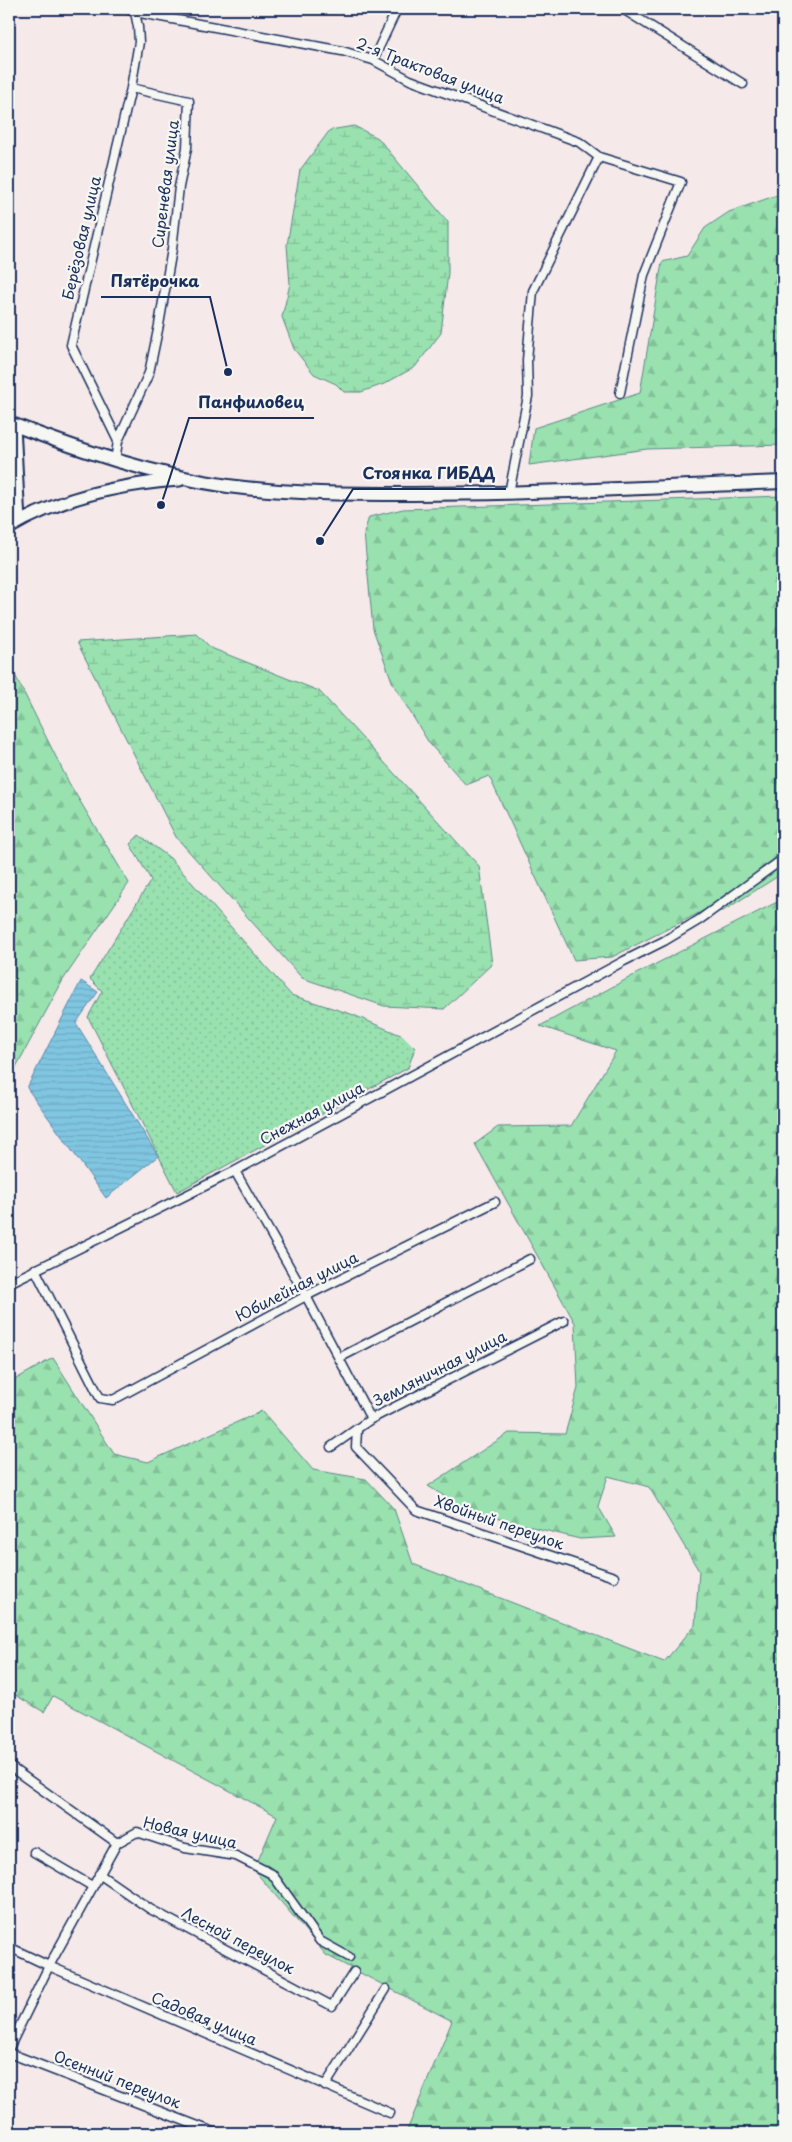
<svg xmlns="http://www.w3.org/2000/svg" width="792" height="2142" font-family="'Playpen Sans',sans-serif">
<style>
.grass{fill:url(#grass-dots);stroke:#5a8886}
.forest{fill:url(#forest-firs);stroke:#5a8886}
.wetland{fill:url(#wetland-marsh);stroke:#5a8886}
.water{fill:url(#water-rules);stroke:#588aad}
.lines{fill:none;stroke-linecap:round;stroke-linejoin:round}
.minor-casing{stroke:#1b2f5e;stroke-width:11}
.secondary-casing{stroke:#1b2f5e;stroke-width:15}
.primary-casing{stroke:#1b2f5e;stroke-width:16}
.minor{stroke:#f6f6f2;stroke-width:8}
.secondary{stroke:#f6f6f2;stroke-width:11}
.primary{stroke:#f6f6f2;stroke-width:12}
.labels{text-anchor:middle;stroke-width:4.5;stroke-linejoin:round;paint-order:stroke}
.street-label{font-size:15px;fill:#1b2f5e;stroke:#f6f6f2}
.leader{fill:none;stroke:#1b2f5e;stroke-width:2}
.callout-dot{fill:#1b2f5e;stroke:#f6f6f2;stroke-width:2}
.callout-label{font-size:16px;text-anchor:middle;font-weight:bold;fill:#1b2f5e;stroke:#f6f6f2;stroke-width:4.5;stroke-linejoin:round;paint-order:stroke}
</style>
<defs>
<pattern id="grass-dots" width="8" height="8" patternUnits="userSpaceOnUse" patternTransform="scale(1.25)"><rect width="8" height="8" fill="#99e1af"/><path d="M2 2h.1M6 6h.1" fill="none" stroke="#83c199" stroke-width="1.8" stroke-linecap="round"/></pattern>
<pattern id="forest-firs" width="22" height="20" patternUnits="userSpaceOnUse" patternTransform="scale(1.25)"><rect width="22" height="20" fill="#99e1af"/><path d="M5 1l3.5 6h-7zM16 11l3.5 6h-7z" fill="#83c199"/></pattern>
<pattern id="wetland-marsh" width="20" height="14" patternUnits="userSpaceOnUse" patternTransform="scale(1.25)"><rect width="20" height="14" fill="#99e1af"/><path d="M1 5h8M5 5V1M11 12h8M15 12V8" fill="none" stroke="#83c199"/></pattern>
<pattern id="water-rules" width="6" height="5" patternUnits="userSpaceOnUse" patternTransform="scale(1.25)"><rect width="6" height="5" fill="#80c6e1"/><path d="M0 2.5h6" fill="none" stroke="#6eaac3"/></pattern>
</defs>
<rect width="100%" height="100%" fill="#f5e9e9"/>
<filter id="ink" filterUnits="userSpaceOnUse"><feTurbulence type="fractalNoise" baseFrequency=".02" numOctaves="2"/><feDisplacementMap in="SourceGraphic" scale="10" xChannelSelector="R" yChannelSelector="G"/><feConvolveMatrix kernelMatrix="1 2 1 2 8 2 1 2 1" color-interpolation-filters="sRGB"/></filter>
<g filter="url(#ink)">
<path class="grass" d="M139,835L170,858L291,995L351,1014L403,1036L415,1048L408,1068L177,1192L88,1017L102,991L90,979L151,880L130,844Z"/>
<path class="forest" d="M783,193V445L647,449L529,465L534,428L640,393L662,262L687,256L705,228L729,212Z
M783,496V873L723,911H703L612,957L574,960L489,776L466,785L429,743L393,684L373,629L364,533L369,517L403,509Z
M9,663L69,783L129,883L63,980L9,1080Z
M783,899V2133H406L452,2021L326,1955L254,1870L277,1816L53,1696L44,1712L10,1692L9,1383L53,1358L114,1454L148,1462L262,1411L313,1470L366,1479L394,1509L413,1564L664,1662L695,1625L699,1571L649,1487L608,1476L598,1506L616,1537L580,1539L468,1511L428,1486L509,1433L565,1434L578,1388L575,1323L475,1144L498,1127L571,1126L616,1051L540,1026L638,973Z"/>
<path class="wetland" d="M354,126L378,138L448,222V273L441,333L415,367L384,384L361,392H344L336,384L314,374L294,349L282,317L290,284L287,245L300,170L330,130Z
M197,634L211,648L319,691L479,866L492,964L444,1009L384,1006L302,978L176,837L77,642Z"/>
<path class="water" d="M81,981L98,992L76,1023L158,1156L106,1198L27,1088Z"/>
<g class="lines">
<g class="minor-casing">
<path id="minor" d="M127,9L135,12L342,51L373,60L410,80L579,142L599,157L681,182L644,275L620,393
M623,9L743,84
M373,60L397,9
M118,441L149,373L159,325L172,249L179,187L187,148L189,101L131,88
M115,461L118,441L71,345L131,88L139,42L138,27L135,12
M509,493L528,396L527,360L533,291L599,157
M235,1171L306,1296L371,1419
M35,1269L100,1398L113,1400L306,1296L495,1202
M9,1283L235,1171L624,961L664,941L699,920L783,859
M339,1358L530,1259
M357,1431L356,1447L416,1510L614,1577
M331,1447L371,1419L564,1321
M9,1766L117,1843L137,1832L185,1848L236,1856L272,1874L320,1941L349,1957
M34,1852L92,1886
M99,1874L150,1909L332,2006L354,1972
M9,1947L49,1966L390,2113
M9,2048L49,1966L117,1843
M9,2053L216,2133
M325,2086L386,1989"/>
</g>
<g class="secondary-casing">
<path id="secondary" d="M14,425L19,522
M9,528C61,497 120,484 180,480"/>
</g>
<g class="primary-casing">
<path id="primary" d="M9,423C80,450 152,475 228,486C289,494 352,494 413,494C536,494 660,487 783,482"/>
</g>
<use href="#minor" class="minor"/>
<use href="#secondary" class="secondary"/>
<use href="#primary" class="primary"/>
</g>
</g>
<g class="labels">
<g class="street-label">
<text transform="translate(430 71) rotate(21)" y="5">2-я Трактовая улица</text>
<text transform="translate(166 184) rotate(-83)" y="5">Сиреневая улица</text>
<text transform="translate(82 238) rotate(-77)" y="5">Берёзовая улица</text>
<text transform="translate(312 1114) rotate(-28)" y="5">Снежная улица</text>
<text transform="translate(297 1287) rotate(-27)" y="5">Юбилейная улица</text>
<text transform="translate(440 1369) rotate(-27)" y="5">Земляничная улица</text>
<text transform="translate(499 1523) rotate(19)" y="5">Хвойный переулок</text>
<text transform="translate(190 1833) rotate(13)" y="5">Новая улица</text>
<text transform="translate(238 1941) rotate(28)" y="5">Лесной переулок</text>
<text transform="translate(204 2019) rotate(23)" y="5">Садовая улица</text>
<text transform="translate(117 2080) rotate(21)" y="5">Осенний переулок</text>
</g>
</g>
<path class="leader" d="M228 372L210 297H101M161 505L189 418H314M320 541L353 489H506"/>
<g class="callout-dot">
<circle cx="228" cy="372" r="5"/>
<circle cx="161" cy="505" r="5"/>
<circle cx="320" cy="541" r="5"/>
</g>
<g class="callout-label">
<text x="155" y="287">Пятёрочка</text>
<text x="251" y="408">Панфиловец</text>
<text x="429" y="479">Стоянка ГИБДД</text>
</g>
<rect width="792" height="2142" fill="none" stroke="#f6f6f2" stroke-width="30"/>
<rect x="15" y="15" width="762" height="2112" fill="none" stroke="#1b2f5e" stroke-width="2" filter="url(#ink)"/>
</svg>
